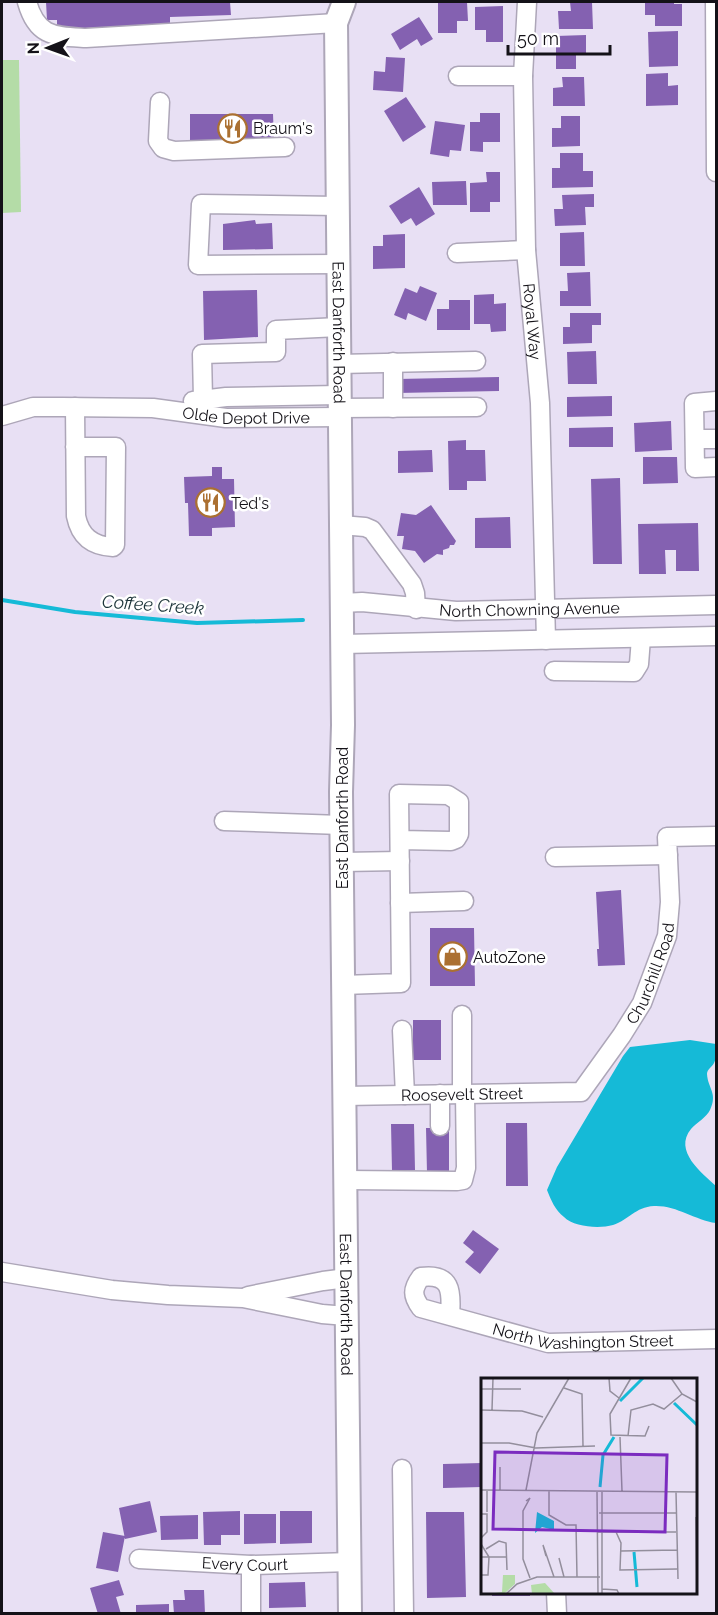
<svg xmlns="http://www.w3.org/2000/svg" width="718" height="1615" font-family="Raleway,sans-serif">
	<rect width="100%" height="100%" fill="#e8e0f4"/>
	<path fill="#b4dca7" d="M2 60H19L21 212 2 213Z"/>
	<path fill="#15bad7" d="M690 1040 716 1044C717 1050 717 1057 714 1063 712 1067 707 1069 707 1074 708 1089 718 1093 710 1110 707 1117 696 1123 691 1129 673 1151 702 1173 716 1186V1223C695 1220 676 1205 654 1206 635 1207 629 1220 613 1225 599 1229 574 1227 564 1217 555 1210 551 1200 547 1190L557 1167 623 1056 630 1047Z"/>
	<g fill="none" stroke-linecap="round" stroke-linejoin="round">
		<path stroke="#15bad7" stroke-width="4" d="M2 600 75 612 197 623 303 620"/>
	</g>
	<path fill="#8461b1" d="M46 2H230L231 15 170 17V25L57 29V20H47Z
		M438 2H467L468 21H457V33H438Z
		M570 2H592L593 29H559L558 11H571Z
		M645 2H674V4H682V26H655V15H645Z
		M503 6V42H486V30H475V7Z
		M419 17 433 39 421 46 417 39 400 50 391 34Z
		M678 31V66L649 67 648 32Z
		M586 35V54H576V69H556V36Z
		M386 57 405 58 403 92 373 90 374 71 385 72Z
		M668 73V86L678 85V105L646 106V74Z
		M562 77H584L585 106H553V88L563 87Z
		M406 97 426 127 403 142 384 111Z
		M480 113H500V142H483V152L470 151V122H480Z
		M190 114H273L274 141 190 142Z
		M561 116H580V146L552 147V128H561Z
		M435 121 465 125 461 151 450 150 449 157 430 154Z
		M560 153H583V171H593V187L552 188V168H560Z
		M486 172H500V202H490V212H470V183L487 182Z
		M466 181 467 205H433L432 182Z
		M419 187 435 214 416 226 411 218 401 224 389 206Z
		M594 194V207H585L586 225 555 226 554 209H563L562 195Z
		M255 220 256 224 272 223 273 249 223 250V224Z
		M584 232 585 266H560V233Z
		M405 234V268L373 269V246H383V235Z
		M590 272 591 306H560V291H568L567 273Z
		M420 286 437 293 426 321 408 313 406 320 394 315 405 288 417 293Z
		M257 290 258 337 204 340 203 291Z
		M494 294V304L506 303V331L491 332 490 324H474V295Z
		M449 300H470V330H437V309H449Z
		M570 313H601V325H592V343L563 344V327H570Z
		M596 351 597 384H568L567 352Z
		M499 377V391L397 393V379Z
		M612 396V416L567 417V397Z
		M671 421 672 450 635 452 634 423Z
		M613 427V447H569V428Z
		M466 440V450H485L486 481H467V490H449L448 441Z
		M432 450 433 472 398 473V451Z
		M643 457H677L678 483 643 484Z
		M212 467H222V479H234L235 527 212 528V536H189L188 503H185L184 477 212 476Z
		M620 478 622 564H593L591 479Z
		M431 505 456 541 454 545H450L449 548 443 550V555L437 554 424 563 415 551 402 549 404 536H397L401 513 416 515Z
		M510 517 511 548H475V518Z
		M698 523 699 571H676V550H665L666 574H639L638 524Z
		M621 890 625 965 598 966 597 949H599L596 892Z
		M430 928H474L475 986H430Z
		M413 1020H441V1060H413Z
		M506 1123H527L528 1186H506Z
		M391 1124H414L415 1170 392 1171Z
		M426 1128H449V1173H427Z
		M473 1230 499 1249 480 1274 465 1262 474 1252 463 1243Z
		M482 1463V1487L443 1488V1464Z
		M150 1501 157 1532 125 1539 119 1508Z
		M240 1511V1535H221V1545H204L203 1512Z
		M280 1511H312V1543L280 1544Z
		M426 1512H464L466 1597 427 1598Z
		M244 1514H276V1543L244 1544Z
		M198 1515V1539L161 1540 160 1516Z
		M103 1532 125 1536 118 1572 96 1568Z
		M119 1580 124 1595 116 1597 121 1614H98L90 1588Z
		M305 1582 306 1607 269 1608V1583Z
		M184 1590H204L205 1614H174L173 1600H185Z
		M492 1592H530V1596H492Z
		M169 1604V1614H136V1605Z"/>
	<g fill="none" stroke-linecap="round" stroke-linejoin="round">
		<defs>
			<g id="minor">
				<path d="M27 2C37 37 54 36 86 38L336 23"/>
				<path id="s1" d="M527 2 523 76 526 250 540 403 546 640"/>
				<path d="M715 2 716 172"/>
				<path d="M458 76H523"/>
				<path d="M160 102 158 141 163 148 174 151 285 147"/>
				<path d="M338 206 201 204 198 265 339 264"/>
				<path d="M457 253 526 250"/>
				<path d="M393 362V408"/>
				<path d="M339 364 476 361"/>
				<path d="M203 399 202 354 276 352V330L339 327"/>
				<path d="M193 401 226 397 339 395"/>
				<path d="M716 401 694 403 695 468 716 467"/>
				<path d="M75 407 76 516C80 536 92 546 113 547L115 545 116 447H75"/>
				<path d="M339 408 477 407"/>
				<path id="s2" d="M2 416 33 407H62L153 408 226 418 340 417"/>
				<path d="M695 439H716"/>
				<path d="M341 525 365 527 372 530 412 584 415 593 416 609"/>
				<path id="s3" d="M342 603 362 602 456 611 716 605"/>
				<path d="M342 644 716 636"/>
				<path d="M554 671 634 672 639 664 641 638"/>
				<path d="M224 821 341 825"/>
				<path d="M555 857 668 855"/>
				<path d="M342 862 400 861"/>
				<path d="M400 903 464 901"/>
				<path d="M343 985 401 983C400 920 400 857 399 794L448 795 459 802V834L456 839 451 841 400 840"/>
				<path d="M462 1015V1094"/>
				<path d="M402 1030 405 1095"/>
				<path d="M440 1094V1126"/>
				<path id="s4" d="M344 1096 581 1092 622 1035 642 1003 667 936 670 902 667 837 716 836"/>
				<path d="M346 1180 457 1181 463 1180 466 1168 465 1094"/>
				<path d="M2 1272 112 1290 168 1295 243 1298 322 1314 347 1316"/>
				<path d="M248 1296 323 1281 347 1278"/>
				<path id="s5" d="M450 1315C452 1291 451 1273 421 1277 412 1289 412 1296 421 1308L548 1343 716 1339"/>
				<path d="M402 1469 404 1614"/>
				<path id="s6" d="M139 1559 251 1565 350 1562"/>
				<path d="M251 1565V1614"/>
				<path d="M556 1592 557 1614"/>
			</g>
			<g id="major">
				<path id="s7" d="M344 2 336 23 343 725 341 792 350 1614"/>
			</g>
		</defs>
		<use href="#minor" stroke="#ada6b8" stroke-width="21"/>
		<use href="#major" stroke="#ada6b8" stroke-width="26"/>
		<use href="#minor" stroke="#fff" stroke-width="18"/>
		<use href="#major" stroke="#fff" stroke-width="22"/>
	</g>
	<defs>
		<symbol id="restaurant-ring" viewBox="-11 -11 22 22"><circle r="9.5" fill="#fff" stroke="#ab7031" stroke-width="1.5"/><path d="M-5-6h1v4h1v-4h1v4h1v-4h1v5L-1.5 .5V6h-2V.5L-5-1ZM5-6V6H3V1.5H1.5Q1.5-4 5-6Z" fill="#ab7031"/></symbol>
		<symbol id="shop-ring" viewBox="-11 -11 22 22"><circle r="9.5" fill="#fff" stroke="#ab7031" stroke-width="1.5"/><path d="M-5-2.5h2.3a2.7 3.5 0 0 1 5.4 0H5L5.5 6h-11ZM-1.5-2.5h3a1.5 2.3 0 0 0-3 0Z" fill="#ab7031"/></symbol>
	</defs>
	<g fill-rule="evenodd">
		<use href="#restaurant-ring" x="216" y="112" width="33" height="33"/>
		<use href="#restaurant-ring" x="194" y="486" width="33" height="33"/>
		<use href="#shop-ring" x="436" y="940" width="33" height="33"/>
	</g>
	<g text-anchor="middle" stroke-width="5" stroke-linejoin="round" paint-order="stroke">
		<g font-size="16" fill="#141218" stroke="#fff" text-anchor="start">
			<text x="253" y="134">Braum's</text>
			<text x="231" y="509">Ted's</text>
			<text x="473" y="963">AutoZone</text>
		</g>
		<g font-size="16" fill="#141218" stroke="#fff">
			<text dy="6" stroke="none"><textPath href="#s1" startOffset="320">Royal Way</textPath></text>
			<text dy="6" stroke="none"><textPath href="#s7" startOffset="332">East Danforth Road</textPath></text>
			<text dy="6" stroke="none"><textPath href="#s2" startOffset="246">Olde Depot Drive</textPath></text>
			<text dy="6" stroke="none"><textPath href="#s3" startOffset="188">North Chowning Avenue</textPath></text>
			<text transform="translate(342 818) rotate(-90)" y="6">East Danforth Road</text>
			<text dy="6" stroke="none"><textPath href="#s4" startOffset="376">Churchill Road</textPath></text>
			<text dy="6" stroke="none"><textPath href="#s4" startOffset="118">Roosevelt Street</textPath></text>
			<text dy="6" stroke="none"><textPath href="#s7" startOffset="1304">East Danforth Road</textPath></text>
			<text dy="6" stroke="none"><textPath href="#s5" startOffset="260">North Washington Street</textPath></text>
			<text dy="6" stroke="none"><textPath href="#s6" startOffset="106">Every Court</textPath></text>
		</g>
		<g font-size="18" font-style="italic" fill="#1b3338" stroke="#fff">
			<text transform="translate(153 605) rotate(4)" y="6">Coffee Creek</text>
		</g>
	</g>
	<g transform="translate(481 1378)">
		<rect width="216" height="216" fill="#e8e0f4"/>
		<path d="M22 197H34V206L23 216H7L21 214ZM64 205 74 216H51L50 207Z" fill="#b4dca7"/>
		<path d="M56 134 73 143V152L61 149 54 155Z" fill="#15bad7"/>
		<path fill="none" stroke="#15bad7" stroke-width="3" d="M139 23 162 0M193 25 216 47M119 109 122 77 133 59M153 174 156 209"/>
		<path fill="none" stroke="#938e9c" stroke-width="1.5" d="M128 0 129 13 138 20M150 0 129 36 130 57 164 58 168 48M190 0 201 16 216 24M83 10 101 16 102 68M0 11H40M0 32 41 33 62 39M11 32 12 0M147 58 150 32 172 26 183 31 201 16M139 59 141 113M0 65H28L55 70 114 68M0 112 216 114M6 112V134M19 112V89M45 112 56 55 88 0M68 113V137L85 147H95L96 199M116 113 117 216M195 114 197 201M45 123 49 120 42 133V181L49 200M118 135H195M0 136H6V154L0 160M215 139 216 215M117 154H195M135 154 140 165 139 192 196 191M0 166 8 179 7 197H0M5 171 18 163 25 165 26 192M140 173 196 172M65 178 62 167 73 199M0 179H26M78 180 83 199M121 211 136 212 138 216M25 216 36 206 56 199H119M121 216V114"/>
		<path fill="#7b2cbf" fill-opacity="0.15" stroke="#7b2cbf" stroke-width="3" d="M14 74 186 77 184 154 12 151Z"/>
		<rect width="216" height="216" fill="none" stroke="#141218" stroke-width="3"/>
	</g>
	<rect width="718" height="1615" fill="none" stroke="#141218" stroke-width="6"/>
	<g transform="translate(48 48) rotate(269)" stroke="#ffffff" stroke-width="4.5" paint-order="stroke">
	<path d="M0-4.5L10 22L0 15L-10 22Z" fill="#141218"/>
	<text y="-9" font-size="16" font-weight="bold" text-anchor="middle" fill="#141218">N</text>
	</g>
	<path d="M508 45v9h102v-9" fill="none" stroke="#141218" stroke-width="3"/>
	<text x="517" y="45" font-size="18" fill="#141218" stroke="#ffffff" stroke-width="4.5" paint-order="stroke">50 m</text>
</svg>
